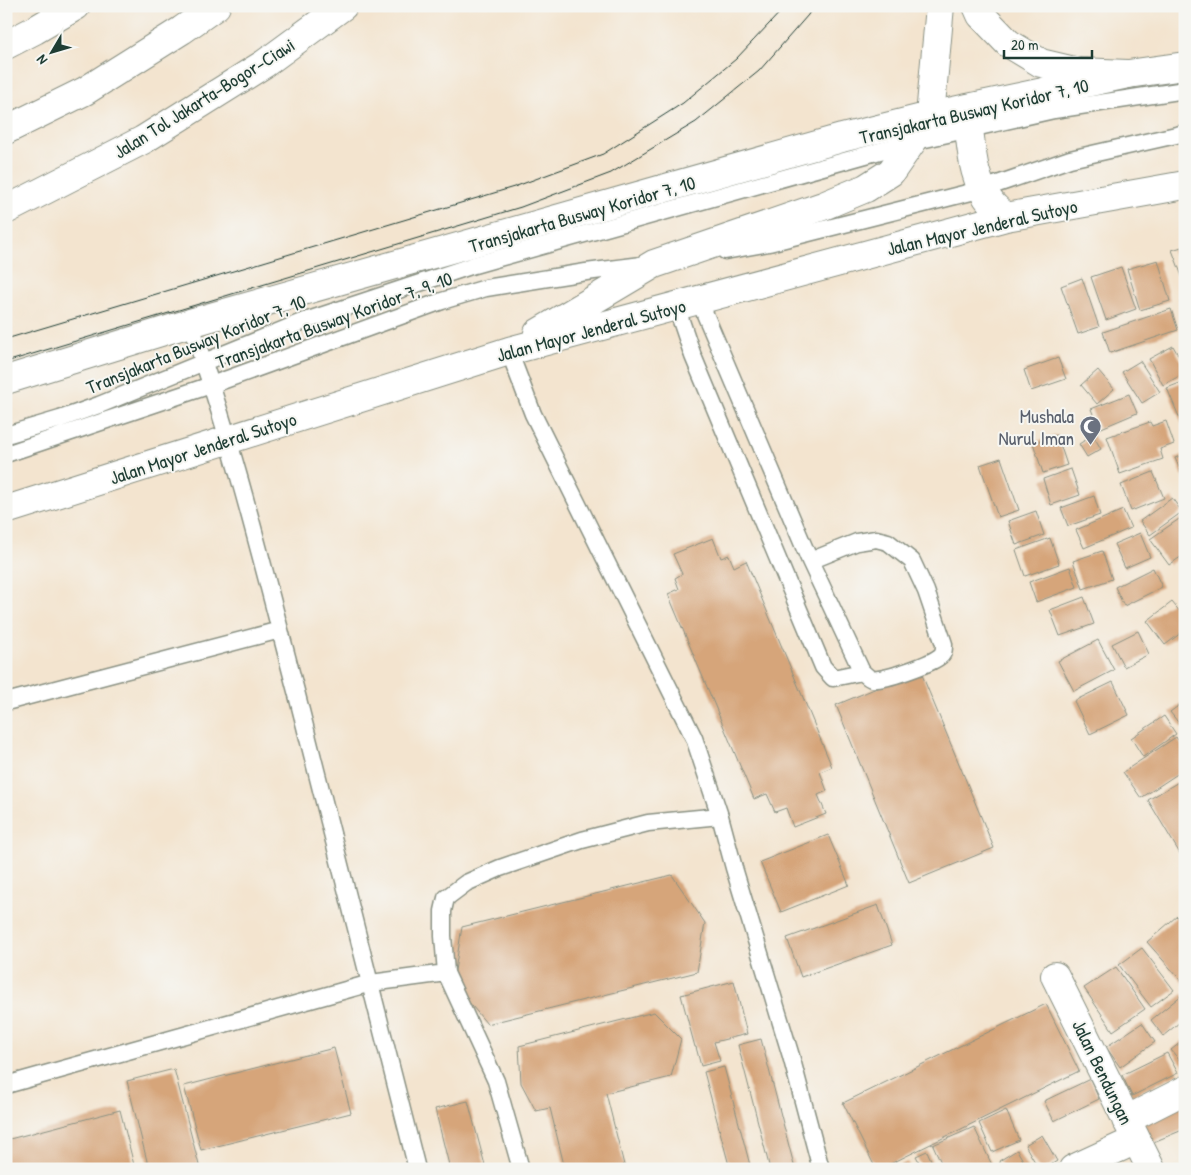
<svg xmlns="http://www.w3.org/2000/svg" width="1191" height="1175" font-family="'Patrick Hand',sans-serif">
	<rect width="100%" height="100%" fill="#f6f6f2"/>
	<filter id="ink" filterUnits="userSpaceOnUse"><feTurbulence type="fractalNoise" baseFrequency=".02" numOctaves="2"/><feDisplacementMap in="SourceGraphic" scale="10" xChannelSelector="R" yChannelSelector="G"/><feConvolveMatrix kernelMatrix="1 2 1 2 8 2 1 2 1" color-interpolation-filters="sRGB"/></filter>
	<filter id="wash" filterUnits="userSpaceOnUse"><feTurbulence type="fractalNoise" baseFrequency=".0096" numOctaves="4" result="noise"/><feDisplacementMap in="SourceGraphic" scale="20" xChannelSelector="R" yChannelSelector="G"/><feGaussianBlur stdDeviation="1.12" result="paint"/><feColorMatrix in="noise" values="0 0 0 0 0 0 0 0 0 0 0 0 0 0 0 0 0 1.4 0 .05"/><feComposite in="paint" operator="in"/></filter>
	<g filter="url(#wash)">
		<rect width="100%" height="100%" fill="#f3e4cf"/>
		<g id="blocks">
			<path fill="#d6a57a" d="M1185 246V284L1172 250Z
				M1158 260 1170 301 1140 310 1127 269Z
				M1121 267 1136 309 1106 320 1091 277Z
				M1082 278 1099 327 1078 334 1061 286Z
				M1185 301V314L1180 302Z
				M1171 309 1178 330 1110 353 1103 332Z
				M1173 346 1185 367V373L1163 385 1149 359Z
				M1058 358 1066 379 1031 391 1024 370Z
				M1140 361 1160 392 1142 403 1122 372Z
				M1098 370 1114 389 1097 404 1081 385Z
				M1185 381V423L1182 424 1167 388Z
				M1129 394 1137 413 1099 429 1091 409Z
				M1166 421 1174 444 1160 449 1163 459 1120 474 1107 437 1150 422 1152 426Z
				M1057 435 1067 465 1043 473 1033 443Z
				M1093 435 1101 449 1087 457 1079 444Z
				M1185 454V481L1175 458Z
				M1001 458 1019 510 998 517 980 465Z
				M1071 469 1080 495 1051 505 1043 479Z
				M1153 472 1164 498 1131 511 1121 485Z
				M1094 496 1100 515 1068 526 1061 508Z
				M1172 498 1182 512 1150 535 1140 521Z
				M1123 510 1131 528 1084 548 1076 530Z
				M1036 511 1044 535 1016 545 1008 521Z
				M1185 515V554L1169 565 1150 539Z
				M1140 533 1150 557 1125 568 1114 544Z
				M713 538 721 558 729 555 734 567 746 561 832 767 820 772 827 791 818 795 826 814 793 827 786 808 775 812 767 794 754 799 668 594 679 589 675 578 682 574 673 554Z
				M1050 538 1059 564 1025 576 1016 550Z
				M1102 551 1112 579 1083 589 1073 561Z
				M1070 567 1077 587 1036 602 1029 582Z
				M1153 568 1162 587 1124 606 1115 587Z
				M1084 597 1094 624 1060 636 1050 610Z
				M1172 602 1185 618V630L1165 645 1147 621Z
				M1138 631 1149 654 1124 667 1112 644Z
				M1098 640 1114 670 1074 691 1058 661Z
				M1185 658V670L1179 663Z
				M920 670 994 848 909 883 836 705Z
				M1113 682 1129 715 1090 734 1074 701Z
				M1185 701V731L1170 712Z
				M1164 716 1176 734 1143 757 1131 738Z
				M1176 737 1185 750V769L1141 798 1123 772Z
				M1180 781 1185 789V862L1148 800Z
				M828 835 849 885 781 912 760 862Z
				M672 875 705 923 697 972 487 1024 453 983 462 927Z
				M878 905 892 945 801 977 787 938Z
				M1177 916 1185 925V985L1147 942Z
				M1142 948 1174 990 1151 1007 1119 965Z
				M1116 967 1145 1009 1113 1031 1084 988Z
				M734 981 747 1034 714 1042 720 1061 701 1066 696 1047H695L681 995Z
				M1183 994 1185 995V1018L1163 1036 1151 1020Z
				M1046 1004 1079 1071 880 1169H876L843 1103Z
				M654 1012 681 1039 671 1077 606 1093 625 1169H565L550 1108 536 1111 521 1083 519 1046Z
				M1142 1023 1155 1042 1120 1067 1106 1047Z
				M761 1039 795 1169H770L738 1045Z
				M1185 1039V1067L1171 1050Z
				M334 1048 351 1113 201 1150 184 1086Z
				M1167 1053 1178 1073 1132 1096 1122 1075Z
				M724 1067 751 1169H730L704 1072Z
				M174 1069 200 1169H149L127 1081Z
				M1090 1079 1099 1099 1054 1121 1044 1101Z
				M468 1101 486 1169H450L435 1109Z
				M1180 1103 1185 1113V1129L1151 1143 1141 1118Z
				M120 1110 135 1169H6V1140Z
				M1006 1110 1019 1140 992 1152 979 1123Z
				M974 1127 992 1165 985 1169H944L933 1145Z
				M1042 1135 1057 1161 1044 1169H1039L1025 1145Z
				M1017 1150 1028 1169H1004L999 1161Z
				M927 1151 935 1169H923L916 1156Z
				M907 1162 911 1169H892Z"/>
		</g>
	</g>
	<g filter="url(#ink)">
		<use href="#blocks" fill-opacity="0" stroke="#899082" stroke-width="1"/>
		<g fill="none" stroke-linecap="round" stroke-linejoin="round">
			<defs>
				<path id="service" d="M725 251 769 243 983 189 1070 159 1185 133
					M699 300 810 561 862 672C865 674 868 678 872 679 881 682 930 664 939 657 944 654 944 650 944 644L926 591 912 561 888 542 876 539 857 542 810 561
					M676 306 693 356 823 667 833 678 862 672
					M190 323C234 445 264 570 297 695 338 853 378 1011 417 1169
					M509 351 533 414 694 738 720 816
					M6 435 60 419 99 405 302 322 474 265 912 142 1054 110 1185 90
					M6 454 211 385 442 301 486 288 586 272 642 265
					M6 702 280 630
					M446 973 496 1081 521 1169
					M6 1085 371 983 446 973 443 936V911L446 898 466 883 500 868 582 840 648 823 720 816 734 868 791 1056 821 1169"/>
				<path id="minor" d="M1055 976 1151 1169
					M1126 1120 1185 1090
					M1073 1169 1136 1140"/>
				<path id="trunk" d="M986 104 969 129C972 155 974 183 992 204 996 209 1002 213 1006 217
					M538 333 654 264 823 206 866 188 891 172 930 116
					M6 380 190 323 842 138 930 116 1128 74 1185 66
					M6 510 509 351 1006 217 1185 185"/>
				<path id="motorway" d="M977 6 981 15 1008 43 1041 63 1079 72 1128 74
					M6 45 35 30 76 6
					M930 116 940 6
					M6 130 85 91 182 30 216 6
					M6 210 143 140 264 64 343 6"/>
			</defs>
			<use href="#service" stroke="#899082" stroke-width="19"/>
			<use href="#minor" stroke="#899082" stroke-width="30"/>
			<use href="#trunk" stroke="#899082" stroke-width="30"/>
			<use href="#motorway" stroke="#899082" stroke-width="30"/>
			<use href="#service" stroke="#fff" stroke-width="16"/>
			<use href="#minor" stroke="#fff" stroke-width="28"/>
			<use href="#trunk" stroke="#fff" stroke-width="28"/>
			<use href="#motorway" stroke="#fff" stroke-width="28"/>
			<path stroke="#1f3d34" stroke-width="1" d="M6 339 514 187 603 154 683 103 736 59 786 6
				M6 362 521 207 611 173 696 122 759 71 808 15 813 6"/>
		</g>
	</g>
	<defs>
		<symbol id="mosque-pin" viewBox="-11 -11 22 30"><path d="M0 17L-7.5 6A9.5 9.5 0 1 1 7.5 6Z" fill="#6b7280" stroke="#f6f6f2"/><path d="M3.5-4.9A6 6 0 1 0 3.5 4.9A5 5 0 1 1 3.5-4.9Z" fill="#fff"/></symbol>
	</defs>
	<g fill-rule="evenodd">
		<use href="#mosque-pin" x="1078" y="414" width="25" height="34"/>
	</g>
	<g text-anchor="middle" stroke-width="4" stroke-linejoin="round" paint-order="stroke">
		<g font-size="19" fill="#1f3d34" stroke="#f6f6f2">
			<text transform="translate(204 98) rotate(-32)" y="7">Jalan Tol Jakarta–Bogor–Ciawi</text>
			<text transform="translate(974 111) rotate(-13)" y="7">Transjakarta Busway Koridor 7, 10</text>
			<text transform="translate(582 214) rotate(-16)" y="7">Transjakarta Busway Koridor 7, 10</text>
			<text transform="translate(982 227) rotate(-13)" y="7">Jalan Mayor Jenderal Sutoyo</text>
			<text transform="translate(334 320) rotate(-20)" y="7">Transjakarta Busway Koridor 7, 9, 10</text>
			<text transform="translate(591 330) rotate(-15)" y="7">Jalan Mayor Jenderal Sutoyo</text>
			<text transform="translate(196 344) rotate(-22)" y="7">Transjakarta Busway Koridor 7, 10</text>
			<text transform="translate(203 448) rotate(-18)" y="7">Jalan Mayor Jenderal Sutoyo</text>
			<text transform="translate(1103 1072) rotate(64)" y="7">Jalan Bendungan</text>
		</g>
		<g font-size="19" fill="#5b616d" stroke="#f6f6f2" text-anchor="end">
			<text x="1074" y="423">Mushala<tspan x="1074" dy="22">Nurul Iman</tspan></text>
		</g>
	</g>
	<rect width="1191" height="1175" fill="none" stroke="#f6f6f2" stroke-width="25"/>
	<g transform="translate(52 52) rotate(232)" stroke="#f6f6f2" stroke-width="4" paint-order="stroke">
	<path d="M0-4L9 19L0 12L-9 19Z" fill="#1f3d34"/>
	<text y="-8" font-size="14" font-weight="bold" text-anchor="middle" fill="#1f3d34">N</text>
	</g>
	<path d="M1004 50v8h88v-8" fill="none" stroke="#1f3d34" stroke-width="2.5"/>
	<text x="1011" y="50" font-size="15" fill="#1f3d34" stroke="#f6f6f2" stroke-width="4" paint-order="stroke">20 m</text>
</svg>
